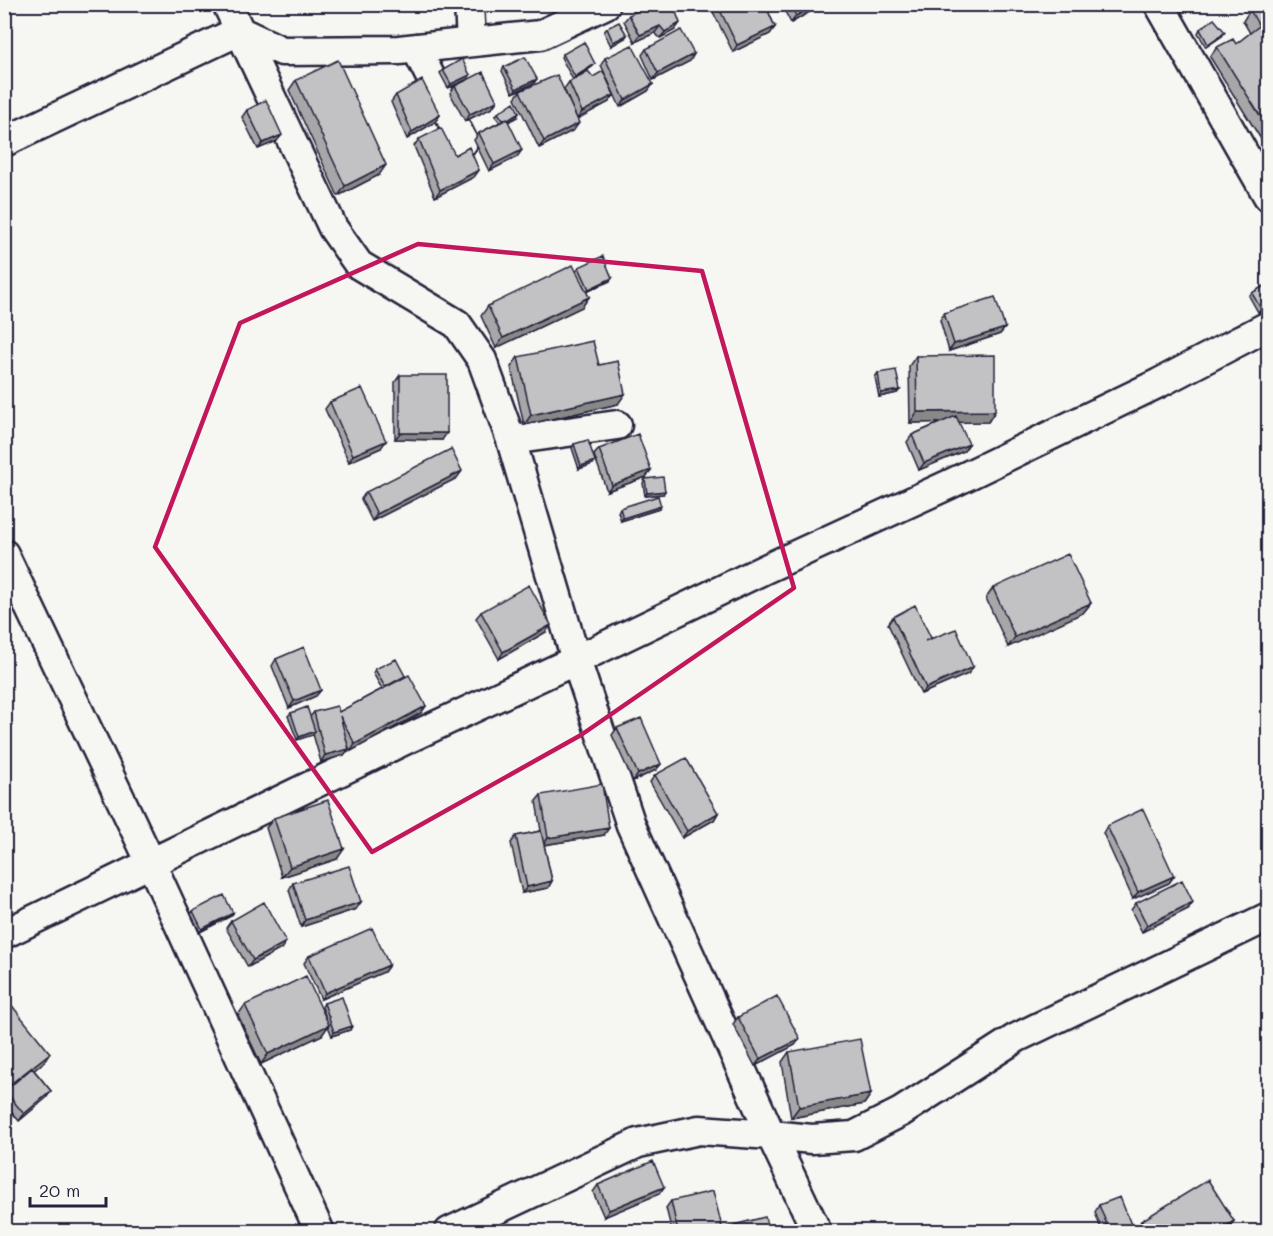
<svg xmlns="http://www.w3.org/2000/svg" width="1273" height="1236" font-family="Mali,sans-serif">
	<rect width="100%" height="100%" fill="#f6f6f2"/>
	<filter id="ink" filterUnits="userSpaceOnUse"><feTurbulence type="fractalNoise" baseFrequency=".0167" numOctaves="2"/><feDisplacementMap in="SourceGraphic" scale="12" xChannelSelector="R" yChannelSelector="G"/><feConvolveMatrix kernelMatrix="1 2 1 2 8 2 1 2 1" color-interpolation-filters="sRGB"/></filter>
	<g filter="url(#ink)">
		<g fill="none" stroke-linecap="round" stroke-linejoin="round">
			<defs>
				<path id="street" d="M227 4 333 228 359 265 457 324 482 360 511 440 576 660 631 825 771 1135 812 1139 854 1136 901 1112 1016 1038 1268 917
					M469 4 471 42
					M1159 4 1268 196
					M239 31 282 51 399 50 540 35 606 4
					M416 48 463 142
					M4 142 239 31
					M511 440 617 425
					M4 554 151 863 320 1232
					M4 934 405 740 576 660 763 570 950 484 1159 383 1268 326
					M449 1232 638 1143 699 1130 771 1135 817 1232"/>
			</defs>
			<use href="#street" stroke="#22223b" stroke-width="33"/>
			<use href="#street" stroke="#f6f6f2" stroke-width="28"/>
		</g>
		<path fill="#a7a7a9" stroke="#22223b" stroke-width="1.5" d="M709 4H765L775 27 770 34 733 52Z
			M781 4H823L791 23Z
			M1269 4V152L1210 57 1217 47 1236 44 1250 33 1243 21 1250 10Z
			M629 15 675 30 660 38 655 33 635 42 624 21Z
			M607 28 625 38 611 46 604 32Z
			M1200 29 1222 36 1206 47 1198 33Z
			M646 49 694 54 690 61 653 80 642 55Z
			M563 54 595 64 592 67 573 80 561 57Z
			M605 58 653 84 648 91 620 107 601 65Z
			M504 67 534 83 513 93 502 71Z
			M443 70 470 75 468 79 448 88 440 73Z
			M593 77 614 95 609 102 577 119 564 89 569 82Z
			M296 80 379 175 338 196 289 90Z
			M455 86 497 101 492 108 465 121 450 93Z
			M520 91 574 130 539 148 515 98Z
			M396 95 440 115 435 122 407 139 391 102Z
			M247 110 277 141 258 149 242 117Z
			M498 113 517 117 508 122 517 157 489 171 474 140 479 133 500 122 495 116Z
			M419 139 455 155 479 170 474 177 435 197 414 146Z
			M579 267 612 278 610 281 586 292 589 297 582 307 496 348 481 316 488 306 576 271Z
			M1269 283V308L1258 312 1249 296 1252 293Z
			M944 313 1005 328 1000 334 949 351 940 320Z
			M916 356 995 411 988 422H959L964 451 919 470 907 442 912 435 941 422 910 423 909 366Z
			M518 357 599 365 618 404 524 425 511 367Z
			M878 373 897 393 879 397 875 377Z
			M400 375 442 440 395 439V382Z
			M330 402 381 448 349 462 325 409Z
			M574 444 593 464 579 469 572 448Z
			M599 449 646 477 607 491 594 455Z
			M457 478 372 521 361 499 366 492Z
			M645 479 663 494 645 496 643 483Z
			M620 508 659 509 621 521 618 512Z
			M993 588 1091 603 1083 613 1008 647 986 598Z
			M481 612 546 632 499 659 476 618Z
			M893 617 931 638 973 667 968 674 921 694 888 624Z
			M276 659 321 690 316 696 289 708 272 666Z
			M375 669 405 676 426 706 421 713 351 751 348 746 344 755 321 762 313 734 297 740 288 716 291 713 310 717 314 712H339L382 689 373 673Z
			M617 728 661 764 656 770 633 781 612 735Z
			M655 775 718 813 714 820 682 838 650 782Z
			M541 795 604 835 544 845 552 881 548 888 522 893 511 843 516 836 541 831 536 801Z
			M274 818 337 859 282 877 266 828Z
			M1107 826 1174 876 1169 883 1133 899 1103 833Z
			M293 883 361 902 356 909 301 927 289 890Z
			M1136 903 1188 909 1142 932 1131 910Z
			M193 911 233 913 231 916 200 932 191 914Z
			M231 921 281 949 248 967 226 928Z
			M309 956 389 965 384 972 321 999 304 963Z
			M324 1003 352 1026 350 1030 332 1036 328 1026 322 1035 261 1064 238 1015 245 1005 325 1015 322 1007Z
			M4 1013 50 1053 43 1063 34 1070 51 1091 46 1098 19 1121 4 1103Z
			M738 1017 795 1045 755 1066 733 1024Z
			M789 1052 871 1094 864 1104 791 1118 782 1062Z
			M598 1185 664 1187 659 1194 604 1217 593 1192Z
			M671 1201 722 1227 769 1232H672L666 1208Z
			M1099 1205 1134 1232H1102L1095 1212Z
			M1141 1221H1234L1226 1232H1134Z"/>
		<path fill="#888889" stroke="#22223b" stroke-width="1.5" d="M816 4H823L791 23 796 16Z
			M680 23 675 30 660 38 665 32Z
			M660 26 655 33 635 42 640 35Z
			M775 27 770 34 733 52 737 45Z
			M1225 32 1222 36 1206 47 1208 44Z
			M627 35 625 38 611 46 613 42Z
			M694 54 690 61 653 80 658 73Z
			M595 64 592 67 573 80 575 77Z
			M470 75 468 79 448 88 451 84Z
			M537 79 534 83 513 93 516 89Z
			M653 84 648 91 620 107 625 100Z
			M614 95 609 102 577 119 582 112Z
			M497 101 492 108 465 121 470 114Z
			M519 113 517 117 502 125 504 122Z
			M440 115 435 122 407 139 412 132Z
			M579 123 574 130 539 148 544 141Z
			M282 135 277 141 258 149 263 143Z
			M522 150 517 157 489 171 494 164Z
			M386 165 379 175 338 196 345 186Z
			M479 170 474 177 435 197 440 190Z
			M612 278 610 281 586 292 589 289Z
			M589 297 582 307 496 348 503 338Z
			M1269 306V308L1258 312 1261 309Z
			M1005 328 1000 334 949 351 954 344Z
			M900 390 897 393 879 397 881 393Z
			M625 394 618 404 524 425 531 415Z
			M995 411 988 422 910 423 917 412Z
			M400 433H447L442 440 395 439Z
			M386 441 381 448 349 462 353 455Z
			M969 444 964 451 919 470 924 463Z
			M595 461 593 464 579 469 581 466Z
			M651 470 646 477 607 491 612 485Z
			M462 471 457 478 372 521 377 514Z
			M665 491 663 494 645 496 647 493Z
			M661 506 659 509 621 521 623 518Z
			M1091 603 1083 613 1008 647 1015 637Z
			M551 625 546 632 499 659 503 652Z
			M973 667 968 674 921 694 926 688Z
			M321 690 316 696 289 708 294 701Z
			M426 706 421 713 351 751 355 744Z
			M315 731 313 735 297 740 299 737Z
			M349 749 344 755 321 762 325 755Z
			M661 764 656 770 633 781 638 774Z
			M718 813 714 820 682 838 687 831Z
			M609 828 604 835 543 845 548 838Z
			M344 849 337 859 282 877 290 867Z
			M1174 876 1169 883 1133 899 1138 892Z
			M552 881 548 888 522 893 527 887Z
			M361 902 356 909 301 927 305 920Z
			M1193 902 1188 909 1142 932 1147 925Z
			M233 913 231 916 200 932 202 929Z
			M286 942 281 949 248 967 253 960Z
			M389 965 384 972 321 999 325 993Z
			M329 1025 322 1035 261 1064 268 1054Z
			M352 1026 350 1030 332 1036 334 1032Z
			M800 1039 795 1045 755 1066 760 1059Z
			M50 1053 43 1063 6 1093 4 1091V1089Z
			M51 1091 46 1098 19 1121 24 1114Z
			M871 1094 864 1104 791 1118 799 1107Z
			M664 1187 659 1194 604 1217 609 1210Z
			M1234 1221 1227 1231 1217 1232Z"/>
		<path fill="#c2c2c4" stroke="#22223b" stroke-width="1.5" d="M651 4H673L680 23 665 32 660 26 640 35 629 15Z
			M717 4H765L775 27 737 45Z
			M790 4H816L796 16Z
			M1256 4H1269V130L1217 47 1233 39 1236 44 1259 26 1250 10Z
			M1214 19 1225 32 1208 44 1200 29Z
			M619 22 627 35 613 42 607 28Z
			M681 30 694 54 658 73 646 49Z
			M584 42 595 64 575 77 563 54Z
			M632 45 653 84 625 100 605 58Z
			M525 57 537 79 516 89 504 67Z
			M462 59 470 75 451 84 443 70Z
			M338 60 386 165 345 186 296 80Z
			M588 71 593 77 603 71 614 95 582 112 569 82Z
			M483 72 497 101 470 114 455 86Z
			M557 75 579 123 544 141 520 91Z
			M422 80 440 115 412 132 396 95Z
			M266 100 282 135 263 143 247 110Z
			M514 102 519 113 508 120 507 119 503 120 498 113Z
			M507 119 522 150 494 164 479 133Z
			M441 128 455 155 469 147 479 170 440 190 419 139Z
			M603 256 612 278 589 289 579 267Z
			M573 265 589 297 503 338 488 306Z
			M1269 283V306L1261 309 1252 293Z
			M995 297 1005 328 954 344 944 313Z
			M593 341 599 365 618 361 625 394 531 415 518 357Z
			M995 355V411L917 412 916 356Z
			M896 370 900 390 881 393 878 373Z
			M400 375H447V433H400Z
			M362 388 386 441 353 455 330 402Z
			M956 416 969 444 924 463 912 435Z
			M638 434 651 470 612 485 599 449Z
			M588 440 595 461 581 466 574 444Z
			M451 449 462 471 377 514 366 492Z
			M663 477 665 491 647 493 645 479Z
			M658 496 661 506 623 518 620 508Z
			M1068 554 1091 603 1015 637 993 588Z
			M529 585 551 625 503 652 481 612Z
			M915 605 931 638 925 641 956 629 973 667 926 688 893 617Z
			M304 647 321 690 294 701 276 659Z
			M396 659 405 676 385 687 375 669Z
			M409 675 426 706 355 744 340 716 349 749 325 755 314 712 337 706 339 712Z
			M307 707 315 731 299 737 291 713Z
			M641 718 661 764 638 774 617 728Z
			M686 758 718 813 687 831 655 775Z
			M602 784 609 828 548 838 541 795Z
			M328 800 344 849 290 867 274 818Z
			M1143 809 1174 876 1138 892 1107 826Z
			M541 831 552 881 527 887 516 836Z
			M349 866 361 902 305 920 293 883Z
			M1182 880 1193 902 1147 925 1136 903Z
			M224 895 233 913 202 929 193 911Z
			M264 902 286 942 253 960 231 921Z
			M372 928 389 965 325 993 309 956Z
			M306 976 329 1025 268 1054 245 1005Z
			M777 996 800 1039 760 1059 738 1017Z
			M342 997 352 1026 334 1032 324 1003Z
			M13 1007 50 1053 4 1089V1013Z
			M860 1039 871 1094 799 1107 789 1052Z
			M32 1068 51 1091 24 1114 5 1091Z
			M653 1161 664 1187 609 1210 598 1185Z
			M1208 1180 1234 1221 1217 1232H1148L1141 1221Z
			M713 1191 722 1227 706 1232H678L671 1201Z
			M1120 1197 1134 1232H1110L1099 1205Z
			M765 1217 769 1232H706Z"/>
	</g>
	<path fill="none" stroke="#c2185b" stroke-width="4.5" stroke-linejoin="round" d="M418 244 702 271 794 588 581 735 372 852 155 547 240 323Z"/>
	<rect width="1273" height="1236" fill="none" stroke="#f6f6f2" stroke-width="24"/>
	<rect x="12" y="12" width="1249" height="1212" fill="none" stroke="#22223b" stroke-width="2" filter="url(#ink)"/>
	<path d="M30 1197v9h76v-9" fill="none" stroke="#22223b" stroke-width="3"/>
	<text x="39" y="1197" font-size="18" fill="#22223b" stroke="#f6f6f2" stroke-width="4.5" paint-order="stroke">20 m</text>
</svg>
